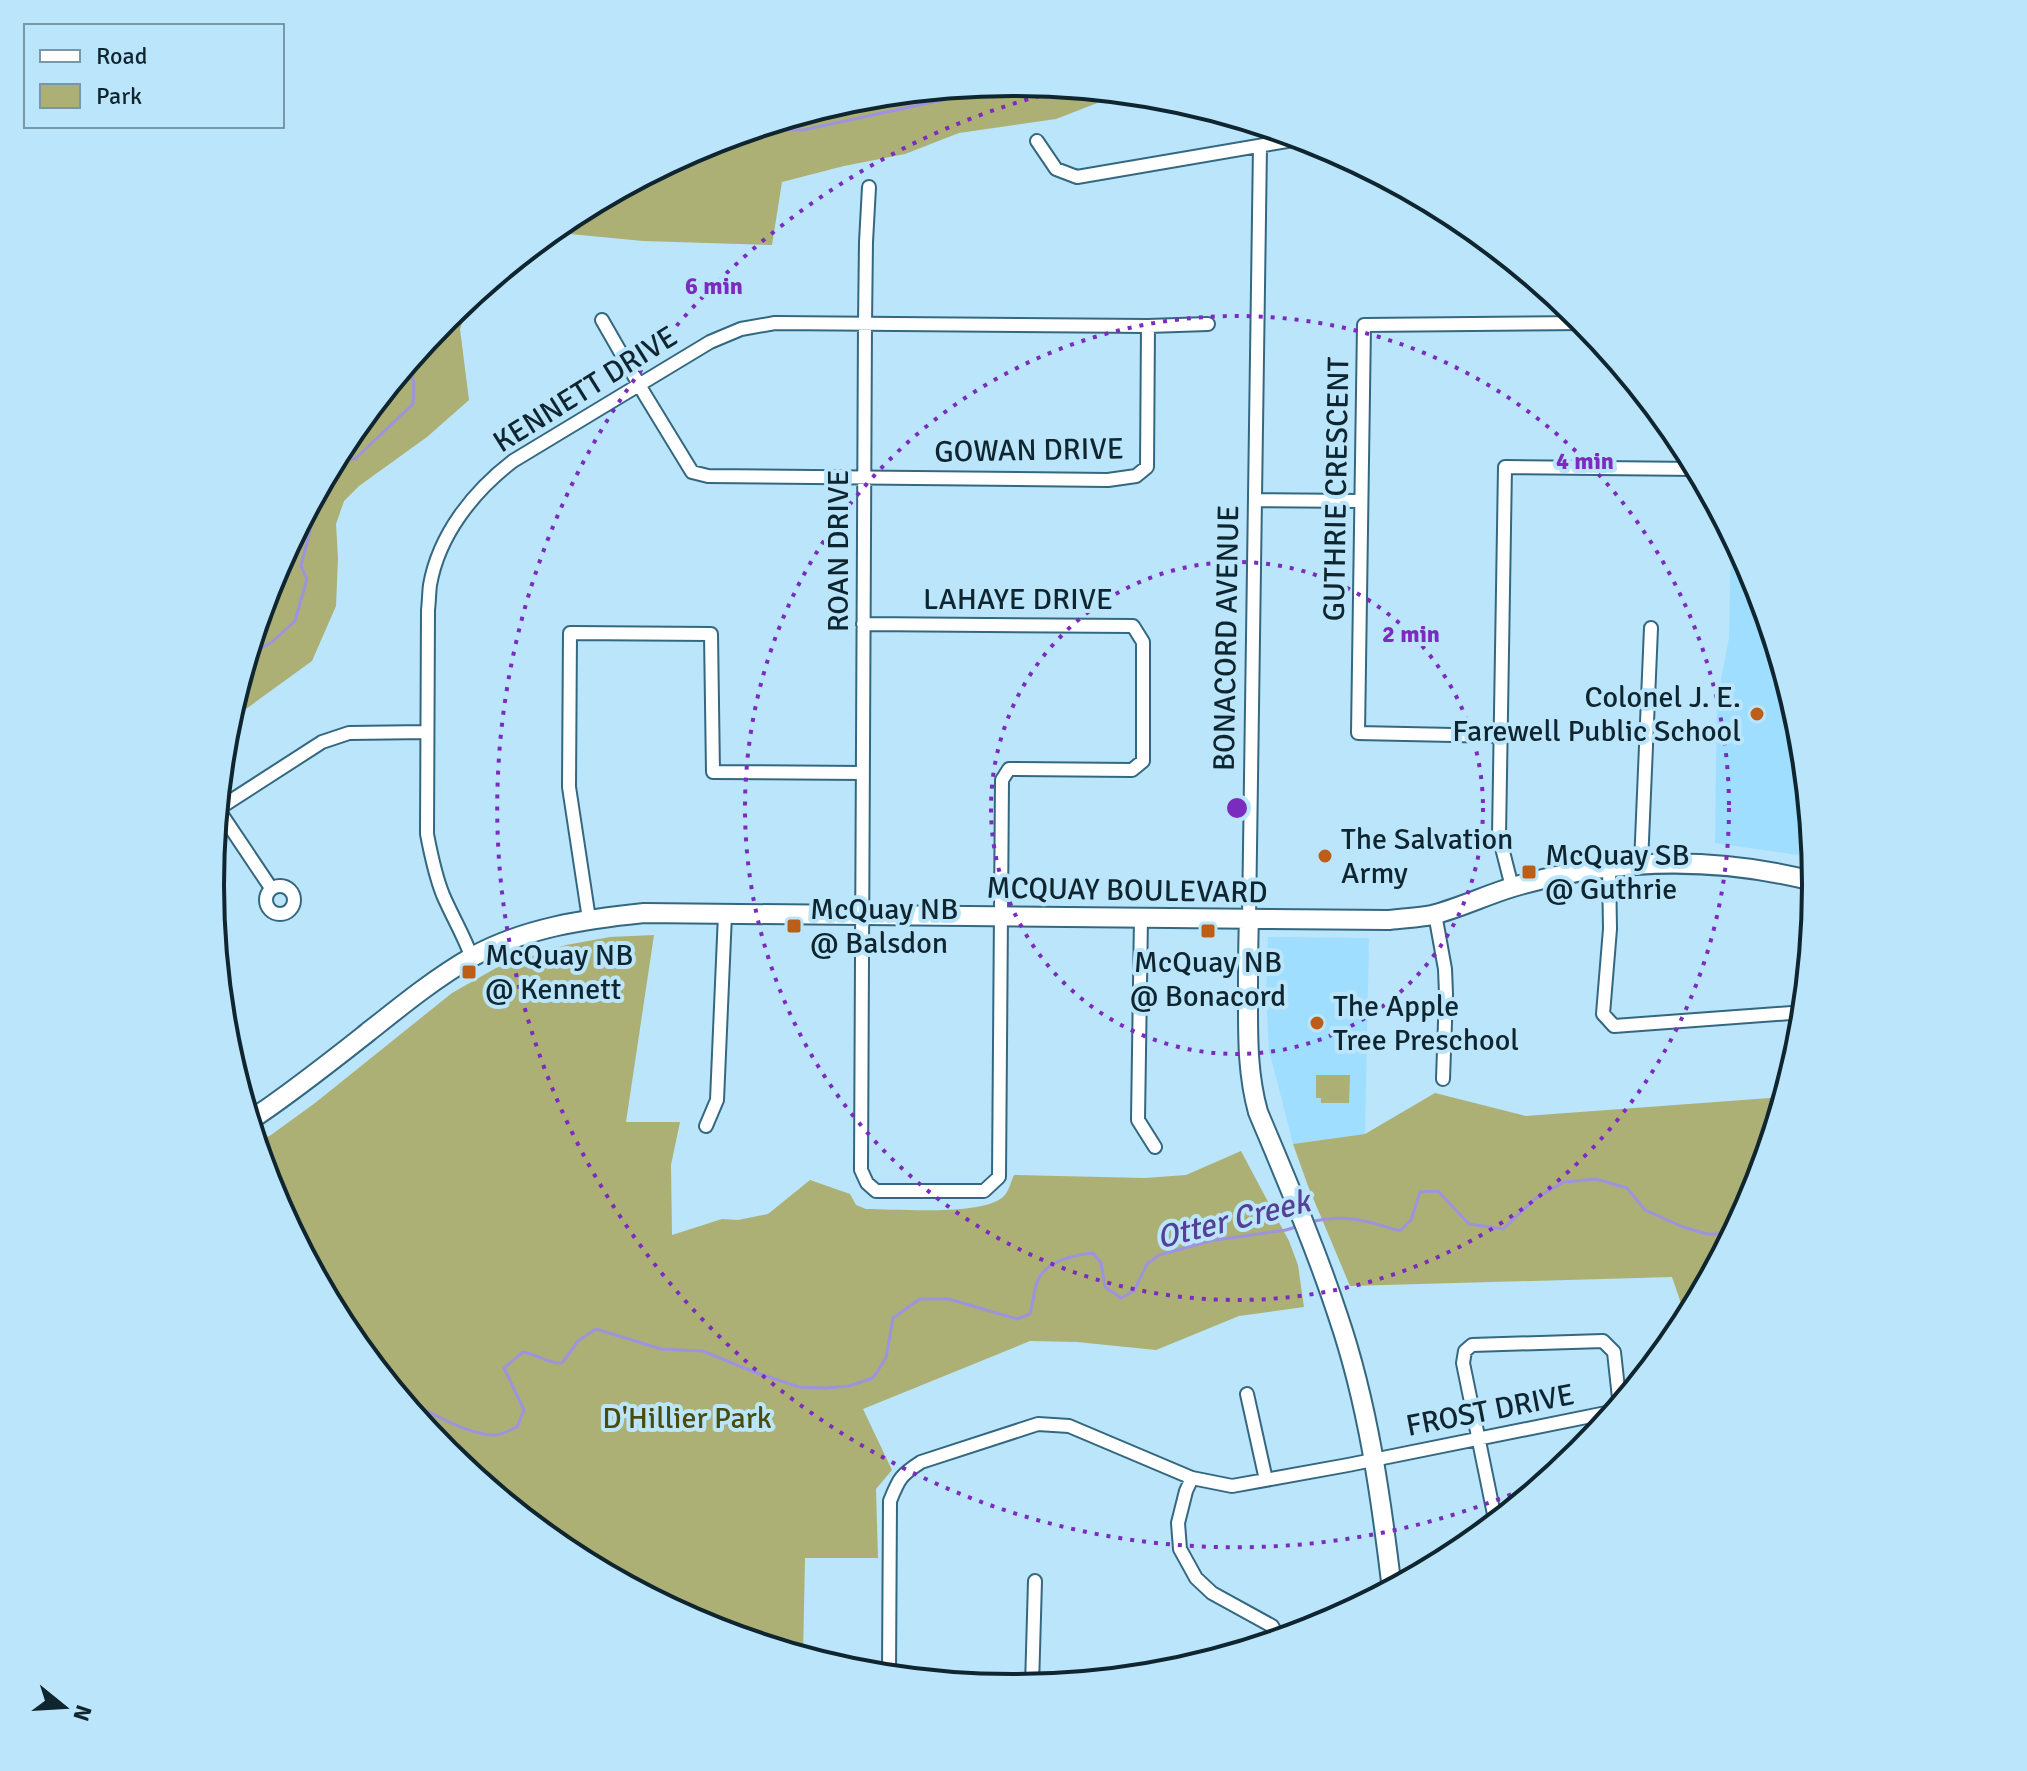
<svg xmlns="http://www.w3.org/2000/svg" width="2027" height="1771" font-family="Signika,sans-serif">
	<rect width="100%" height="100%" fill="#bae5fb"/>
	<path fill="#9fdefe" d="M1731 540H1736L1756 578 1802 729 1814 859 1798 855 1715 843 1717 700 1729 638Z
		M1268 937 1369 938 1365 1134 1293 1144 1269 1050 1266 996Z"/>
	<path fill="#adb075" d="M1014 82 1123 93 1056 119 959 133 905 154 844 166 782 182 772 245 643 241 549 232 567 217 706 143 857 97Z
		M473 294 460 329 469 400 427 437 359 486 344 501 336 524 338 558 336 606 312 661 239 714 230 715 271 578 346 439 446 317Z
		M654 935 626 1122H680L671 1165 672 1235 722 1219 738 1220 768 1214 810 1180 850 1194 856 1205 866 1209C897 1209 981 1216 1003 1197 1009 1192 1011 1181 1014 1175L1145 1178 1186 1175 1241 1151 1289 1241 1298 1265 1304 1307 1239 1316 1156 1350 1077 1342 1030 1341 863 1409 892 1470 876 1489 878 1558H805L803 1657 706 1628 567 1553 445 1453 345 1332 271 1193 256 1142 271 1135 315 1103 452 993 496 968 566 945 610 937Z
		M1316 1075H1350L1349 1103H1321V1098H1316Z
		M1435 1093 1526 1116 1785 1097 1756 1193 1687 1321 1672 1277 1350 1286 1308 1186 1293 1144 1365 1134Z"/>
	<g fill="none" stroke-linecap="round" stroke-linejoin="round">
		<path stroke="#9e93dd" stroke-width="3" d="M750 130H803L1022 83
			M336 457 355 459 413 404 414 383 408 363
			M248 655 272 642 295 621 307 579 301 566 322 483
			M1310 1222C1344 1213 1368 1221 1400 1231L1411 1220 1420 1192 1438 1191 1469 1224 1503 1229 1536 1198 1564 1182 1596 1179 1627 1188 1645 1210 1683 1227 1707 1234H1734
			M397 1395C422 1408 464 1434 493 1435 501 1436 509 1430 517 1427L524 1410 504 1368 523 1352C537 1354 547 1364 562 1363L578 1341 596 1329 661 1349 703 1351 754 1372 799 1387 826 1388 849 1386 873 1378 886 1358 893 1318 920 1299H949L1017 1319 1030 1314C1033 1303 1034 1291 1037 1282 1045 1261 1074 1255 1093 1253L1101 1263 1105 1287 1121 1298 1134 1291 1147 1264 1159 1255 1210 1241 1286 1230 1299 1226"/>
		<defs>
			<path id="street" d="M1037 141 1056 169 1077 177 1305 138
				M602 320 645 395 692 472 708 476 1108 480 1136 476 1147 467 1148 326
				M1256 500 1361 501
				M863 624 1133 626 1143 642V761L1132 770 1009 769 1002 780 999 1177 984 1191H876L867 1183 861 1170 865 324 866 242 869 187
				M1501 736 1358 733 1364 325 1587 323
				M218 809 322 742 349 733 427 732
				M218 809 271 888
				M1641 864 1651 628
				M1609 867 1610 929 1603 1014 1614 1026 1805 1012
				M266 900a14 14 0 1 1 28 0a14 14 0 1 1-28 0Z
				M1512 887 1499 836 1505 467 1698 469
				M1435 914 1445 969 1446 994 1443 1079
				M1141 917 1138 1120 1155 1147
				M589 919 569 787 570 633 711 634 713 772 863 773
				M1249 919 1260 146
				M472 958C464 936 452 916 443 895 435 875 431 855 427 834L428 610C429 602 429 593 430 585 439 534 474 491 513 461L710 342 741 329 775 323 1148 326 1208 324
				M706 1126 717 1100 725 914
				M1247 1394 1266 1480
				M1192 1478 1186 1491 1178 1523 1180 1549 1196 1578 1212 1593 1272 1626 1280 1640
				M1496 1524 1463 1363 1465 1351 1472 1345 1603 1341 1614 1352 1620 1407
				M891 1677 889 1674 890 1501C899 1478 901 1475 921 1462L1038 1424 1069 1426 1192 1478 1232 1486 1348 1465 1616 1411
				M983 1686H1045
				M1032 1686 1035 1581"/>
			<path id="secondary" d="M1249 919C1248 944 1248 969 1248 994 1248 1034 1247 1072 1258 1112 1286 1179 1315 1246 1338 1316 1368 1404 1381 1497 1392 1590
				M249 1121C290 1094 329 1063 367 1033 401 1006 434 979 472 957 524 928 585 919 644 913L1389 920C1403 918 1418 918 1432 915 1460 908 1486 895 1513 887 1613 858 1716 856 1817 882"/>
		</defs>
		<use href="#street" stroke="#346880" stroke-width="16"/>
		<use href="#secondary" stroke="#346880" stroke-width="22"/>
		<use href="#street" stroke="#fff" stroke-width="12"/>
		<use href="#secondary" stroke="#fff" stroke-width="18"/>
	</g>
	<g fill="none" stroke="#7b2cbf" stroke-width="4" stroke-dasharray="4 8">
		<circle cx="1237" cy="808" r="246"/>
		<circle cx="1237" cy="808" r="492"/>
		<path d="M1555 1475A739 739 0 1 1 1071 88"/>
	</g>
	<g fill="#bd5e18" stroke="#bae5fb" stroke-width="3">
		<circle cx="1757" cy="714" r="8"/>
		<circle cx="1325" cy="856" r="8"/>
		<rect x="1521" y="864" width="16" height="16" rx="4"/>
		<rect x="786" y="918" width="16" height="16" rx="4"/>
		<rect x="1200" y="923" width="16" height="16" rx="4"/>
		<rect x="461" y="964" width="16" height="16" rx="4"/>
		<circle cx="1317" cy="1023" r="8"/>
	</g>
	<g text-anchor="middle" stroke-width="8" stroke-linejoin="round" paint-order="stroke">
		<g font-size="30" fill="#0f252f" stroke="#bae5fb">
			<text transform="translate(585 389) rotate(-32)" y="10">KENNETT DRIVE</text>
			<text transform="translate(1029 450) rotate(-1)" y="10">GOWAN DRIVE</text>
			<text transform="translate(1336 489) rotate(-89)" y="10">GUTHRIE CRESCENT</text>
			<text transform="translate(838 551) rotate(-90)" y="10">ROAN DRIVE</text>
			<text x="1018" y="609">LAHAYE DRIVE</text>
			<text transform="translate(1226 638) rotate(-89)" y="10">BONACORD AVENUE</text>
			<text transform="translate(1127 890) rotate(1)" y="10">MCQUAY BOULEVARD</text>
			<text transform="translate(1490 1410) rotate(-11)" y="10">FROST DRIVE</text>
		</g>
		<g font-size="30" fill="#0f252f" stroke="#bae5fb" text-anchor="start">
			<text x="1741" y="707" text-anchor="end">Colonel J. E.<tspan x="1741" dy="34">Farewell Public School</tspan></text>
			<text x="1341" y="849">The Salvation<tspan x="1341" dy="34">Army</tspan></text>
			<text x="1545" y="865">McQuay SB<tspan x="1545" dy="34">@ Guthrie</tspan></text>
			<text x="810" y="919">McQuay NB<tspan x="810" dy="34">@ Balsdon</tspan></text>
			<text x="485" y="965">McQuay NB<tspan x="485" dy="34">@ Kennett</tspan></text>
			<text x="1208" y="972" text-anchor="middle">McQuay NB<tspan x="1208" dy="34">@ Bonacord</tspan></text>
			<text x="1333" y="1016">The Apple<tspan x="1333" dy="34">Tree Preschool</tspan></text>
		</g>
		<g font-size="30" fill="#4b4c0a" stroke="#bae5fb">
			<text x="687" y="1428">D'Hillier Park</text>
		</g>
		<g font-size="32" font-style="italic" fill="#544097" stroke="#bae5fb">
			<text transform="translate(1233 1219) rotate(-14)" y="11">Otter Creek</text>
		</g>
	</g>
	<path d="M0 0H2027V1771H0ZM224 885a789 789 0 1 1 1578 0a789 789 0 1 1-1578 0Z" fill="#bae5fb" fill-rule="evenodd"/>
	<path fill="none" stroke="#0f252f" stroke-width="4" d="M224 885a789 789 0 1 1 1578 0a789 789 0 1 1-1578 0Z"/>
	<circle cx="1237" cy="808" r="12" fill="#7b2cbf" stroke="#bae5fb" stroke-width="4"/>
	<g font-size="24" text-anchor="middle" font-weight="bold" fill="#7b2cbf" stroke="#bae5fb" stroke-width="8" stroke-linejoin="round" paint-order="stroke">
		<text x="714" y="294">6 min</text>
		<text x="1585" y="469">4 min</text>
		<text x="1411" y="642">2 min</text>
	</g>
	<rect x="24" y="24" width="260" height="104" fill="#bae5fb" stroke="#7698a9" stroke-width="2"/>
	<rect x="40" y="50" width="40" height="12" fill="#ffffff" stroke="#7698a9" stroke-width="2"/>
	<text x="96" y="64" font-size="24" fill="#0f252f">Road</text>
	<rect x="40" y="84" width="40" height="24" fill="#adb075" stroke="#7698a9" stroke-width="2"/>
	<text x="96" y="104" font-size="24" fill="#0f252f">Park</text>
	<g transform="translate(64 1707) rotate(108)" stroke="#bae5fb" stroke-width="6" paint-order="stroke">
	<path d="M0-6L14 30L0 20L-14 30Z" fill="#0f252f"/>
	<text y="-12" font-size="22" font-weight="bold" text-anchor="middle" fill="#0f252f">N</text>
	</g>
</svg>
